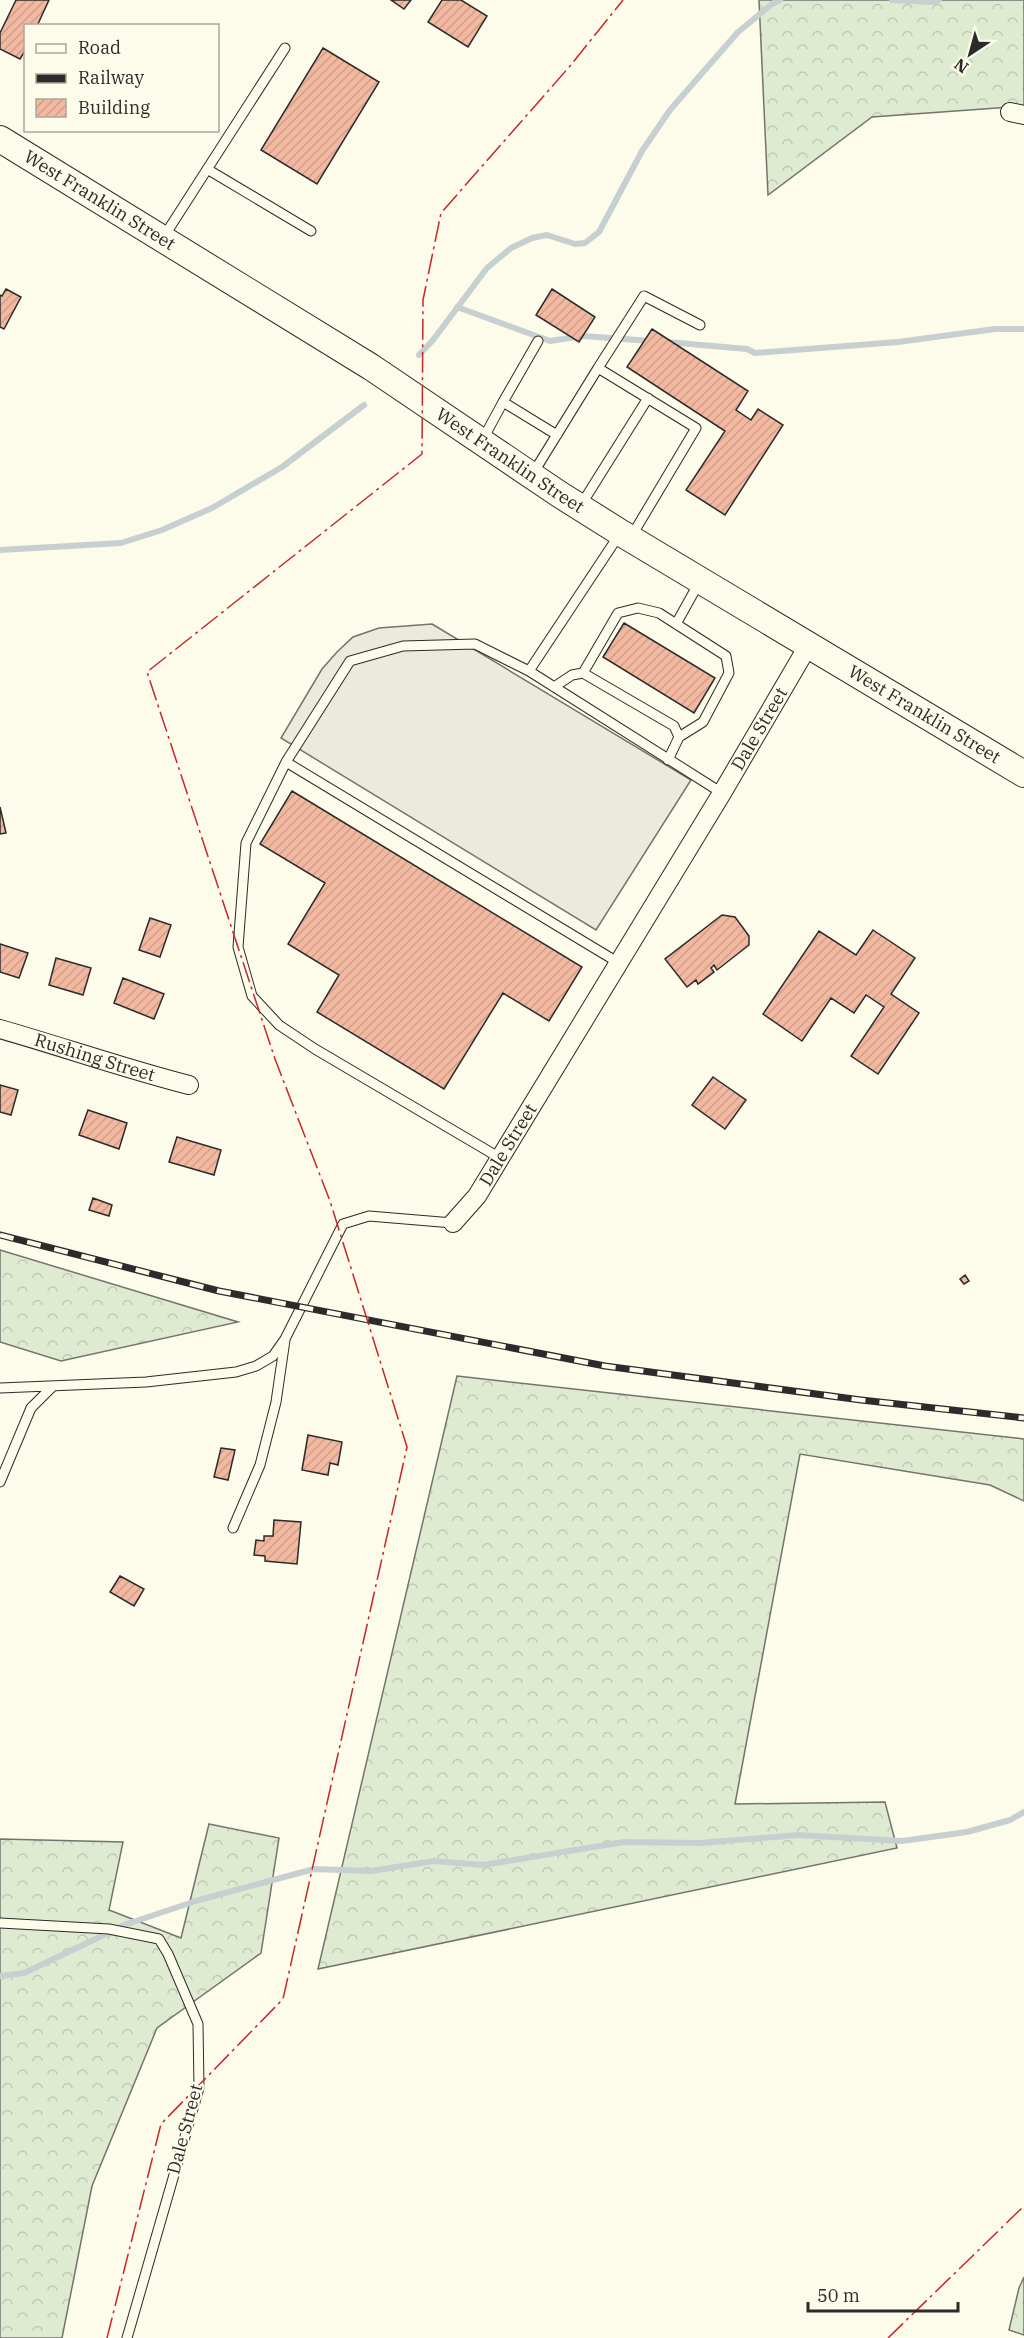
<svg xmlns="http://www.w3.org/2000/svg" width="1024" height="2338" font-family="'IBM Plex Serif',serif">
	<defs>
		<pattern id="forest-crowns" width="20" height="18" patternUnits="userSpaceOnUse" patternTransform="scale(1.5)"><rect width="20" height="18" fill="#deebd1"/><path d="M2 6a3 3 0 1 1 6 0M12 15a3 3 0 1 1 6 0" fill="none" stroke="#bfcab4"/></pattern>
		<pattern id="building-hatch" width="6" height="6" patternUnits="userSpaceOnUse" patternTransform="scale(1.5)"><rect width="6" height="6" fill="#f2b8a0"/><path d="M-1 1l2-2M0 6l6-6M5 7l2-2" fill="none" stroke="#d09e8a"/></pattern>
	</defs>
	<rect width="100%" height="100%" fill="#fdfbea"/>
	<path fill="url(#forest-crowns)" stroke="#74746e" stroke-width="1.5" d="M759 0H1024V106L872 117 768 195Z
		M0 1250 238 1322 61 1361 0 1342Z
		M457 1376 1024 1439V1501L990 1485 800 1454 735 1804 885 1802 897 1848 318 1969Z
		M209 1824 279 1838 261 1953 157 2028 92 2186 62 2338H0V1839L123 1842 109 1910 181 1938Z
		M1024 2277V2335L1009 2330 1019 2288Z"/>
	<path fill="#eceadb" stroke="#74746e" stroke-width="1.5" d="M432 624 691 780 596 930 281 738 322 669 337 652 353 637 379 628Z"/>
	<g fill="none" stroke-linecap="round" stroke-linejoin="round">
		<path stroke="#c7d0d0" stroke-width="6" d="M892 0 931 2 939 0
			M457 307 550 341 583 336 651 341
			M667 342 747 349 755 353 898 342 995 329H1024
			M419 355 433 340 487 268 511 248 532 238 547 235 575 244 585 243 599 232 642 151 670 110 738 32 772 4 780 0
			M0 550 121 543 162 530 212 508 282 467 364 405
			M0 1976 24 1973 127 1924 199 1900 314 1869 371 1871 434 1861 483 1865 624 1842 700 1843 798 1835 902 1841 967 1832 1010 1820 1024 1812"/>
	</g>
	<path fill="url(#building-hatch)" stroke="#2b2b2b" stroke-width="1.5" d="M16 0H49L37 26H26V49L20 59 0 49V33Z
		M391 0H411L404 9Z
		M442 0H461L487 16 468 47 428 22Z
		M323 48 379 82 317 184 261 150Z
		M6 289 21 297 4 329 0 327V295L2 296Z
		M552 289 595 317 579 342 536 315Z
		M652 329 748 391 736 410 751 420 758 409 783 425 725 515 686 490 725 431 627 367Z
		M624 623 715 678 694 713 603 657Z
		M292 791 582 967 549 1021 503 993 444 1089 317 1012 339 975 288 944 325 883 260 844Z
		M0 807 6 833 0 834Z
		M722 915 735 917 749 936V945L717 970 714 965 711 968 714 972 698 984 696 980 687 987 665 959Z
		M150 918 171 925 160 957 139 950Z
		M873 930 915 958 891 994 919 1013 878 1074 851 1056 884 1007 866 995 854 1013 831 998 802 1041 763 1014 819 931 856 955Z
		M0 944 28 953 19 978 0 972Z
		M56 958 91 968 83 995 49 985Z
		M123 978 164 994 154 1019 114 1003Z
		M713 1077 746 1100 725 1129 692 1105Z
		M0 1085 18 1090 11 1115 0 1112Z
		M88 1110 127 1123 119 1149 79 1135Z
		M177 1137 221 1150 214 1175 169 1162Z
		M93 1198 112 1205 109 1216 89 1210Z
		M965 1275 969 1281 964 1284 960 1279Z
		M308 1435 342 1442 338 1465 330 1463 328 1475 302 1470Z
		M221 1448 235 1450 228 1480 214 1477Z
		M274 1520 301 1522 297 1564 265 1561V1556L254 1555 256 1540 264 1541V1536H273Z
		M120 1576 144 1589 134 1606 110 1592Z"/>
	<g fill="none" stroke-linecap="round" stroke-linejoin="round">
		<defs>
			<path id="lane" d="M207 169 311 231
				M163 238 285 48
				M538 341 503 402 557 435
				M598 368 644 296 700 325
				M483 439 503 402
				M532 475 598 368 696 428 631 537
				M581 505 648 398
				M619 535 529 671 722 793
				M676 624 700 581
				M529 671 475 644 403 646 350 661 286 762 619 963
				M583 673 618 613 638 608 659 613 726 656 729 673 703 722 679 737
				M554 687 572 675 583 673 674 726 679 737 668 760
				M286 762 246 843 238 947 252 996 279 1025 315 1049 500 1158
				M0 1388 146 1382 236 1372 256 1366 273 1356 285 1339 343 1224 369 1216 453 1223
				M0 1482 31 1408 52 1387
				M233 1528 260 1465 276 1402 285 1340
				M0 1923 109 1929 159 1939 168 1954 198 2024 199 2088 127 2338"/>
			<g id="street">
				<path d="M1010 112 1024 115"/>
				<path id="s1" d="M0 1029C63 1047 126 1069 189 1085"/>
				<path id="s2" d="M453 1223 477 1196 722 793 808 646"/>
			</g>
			<g id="secondary">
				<path id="s3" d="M0 139 371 367 559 494 621 533 1024 774"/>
			</g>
		</defs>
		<use href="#lane" stroke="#2b2b2b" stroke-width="11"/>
		<use href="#street" stroke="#2b2b2b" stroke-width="20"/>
		<use href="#secondary" stroke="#2b2b2b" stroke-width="28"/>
		<use href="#lane" stroke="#fdfbea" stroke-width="9"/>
		<use href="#street" stroke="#fdfbea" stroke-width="18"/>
		<use href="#secondary" stroke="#fdfbea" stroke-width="26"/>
		<defs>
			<path id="rail" d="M0 1235 219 1291 605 1366 861 1400 1024 1418"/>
		</defs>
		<use href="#rail" stroke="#2b2b2b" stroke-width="7"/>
		<use href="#rail" stroke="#fdfbea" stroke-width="4.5" stroke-dasharray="14" stroke-linecap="butt"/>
		<path stroke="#c62828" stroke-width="1.5" stroke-dasharray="21 4.5 3 4.5" stroke-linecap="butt" d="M107 2338 161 2124 283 1999 407 1447 330 1201 275 1059 147 672 422 454 423 300 441 213 570 66 623 0
			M888 2338 1024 2206"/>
	</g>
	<g text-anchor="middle" stroke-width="4.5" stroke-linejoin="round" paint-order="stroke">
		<g font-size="18" fill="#2b2b2b" stroke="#fdfbea">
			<text dy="6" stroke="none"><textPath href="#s3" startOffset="117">West Franklin Street</textPath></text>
			<text dy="6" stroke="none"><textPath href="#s3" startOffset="603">West Franklin Street</textPath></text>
			<text dy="6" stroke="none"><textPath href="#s3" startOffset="1089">West Franklin Street</textPath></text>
			<text dy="6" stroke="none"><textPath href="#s2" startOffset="582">Dale Street</textPath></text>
			<text dy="6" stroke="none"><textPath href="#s1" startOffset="99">Rushing Street</textPath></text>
			<text dy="6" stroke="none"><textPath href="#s2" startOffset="96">Dale Street</textPath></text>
			<text transform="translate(185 2129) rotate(-75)" y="6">Dale Street</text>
		</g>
	</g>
	<rect x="24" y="24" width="195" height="108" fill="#fdfbea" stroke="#a9a89e" stroke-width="1.5"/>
	<rect x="36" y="44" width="30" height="9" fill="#fdfbea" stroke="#a9a89e" stroke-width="1.5"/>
	<text x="78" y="54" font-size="18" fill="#2b2b2b">Road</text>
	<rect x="36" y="74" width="30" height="9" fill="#2b2b2b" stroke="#a9a89e" stroke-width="1.5"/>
	<text x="78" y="84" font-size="18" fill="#2b2b2b">Railway</text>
	<rect x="36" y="99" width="30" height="18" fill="url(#building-hatch)" stroke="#a9a89e" stroke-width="1.5"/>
	<text x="78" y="114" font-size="18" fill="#2b2b2b">Building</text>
	<g transform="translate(970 54) rotate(216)" stroke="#fdfbea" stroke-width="4.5" paint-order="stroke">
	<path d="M0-4.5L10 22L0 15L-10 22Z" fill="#2b2b2b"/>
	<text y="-9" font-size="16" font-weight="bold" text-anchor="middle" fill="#2b2b2b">N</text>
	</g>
	<path d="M808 2302v9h150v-9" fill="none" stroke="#2b2b2b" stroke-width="3"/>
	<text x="817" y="2302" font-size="18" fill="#2b2b2b" stroke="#fdfbea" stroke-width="4.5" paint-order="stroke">50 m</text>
</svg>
